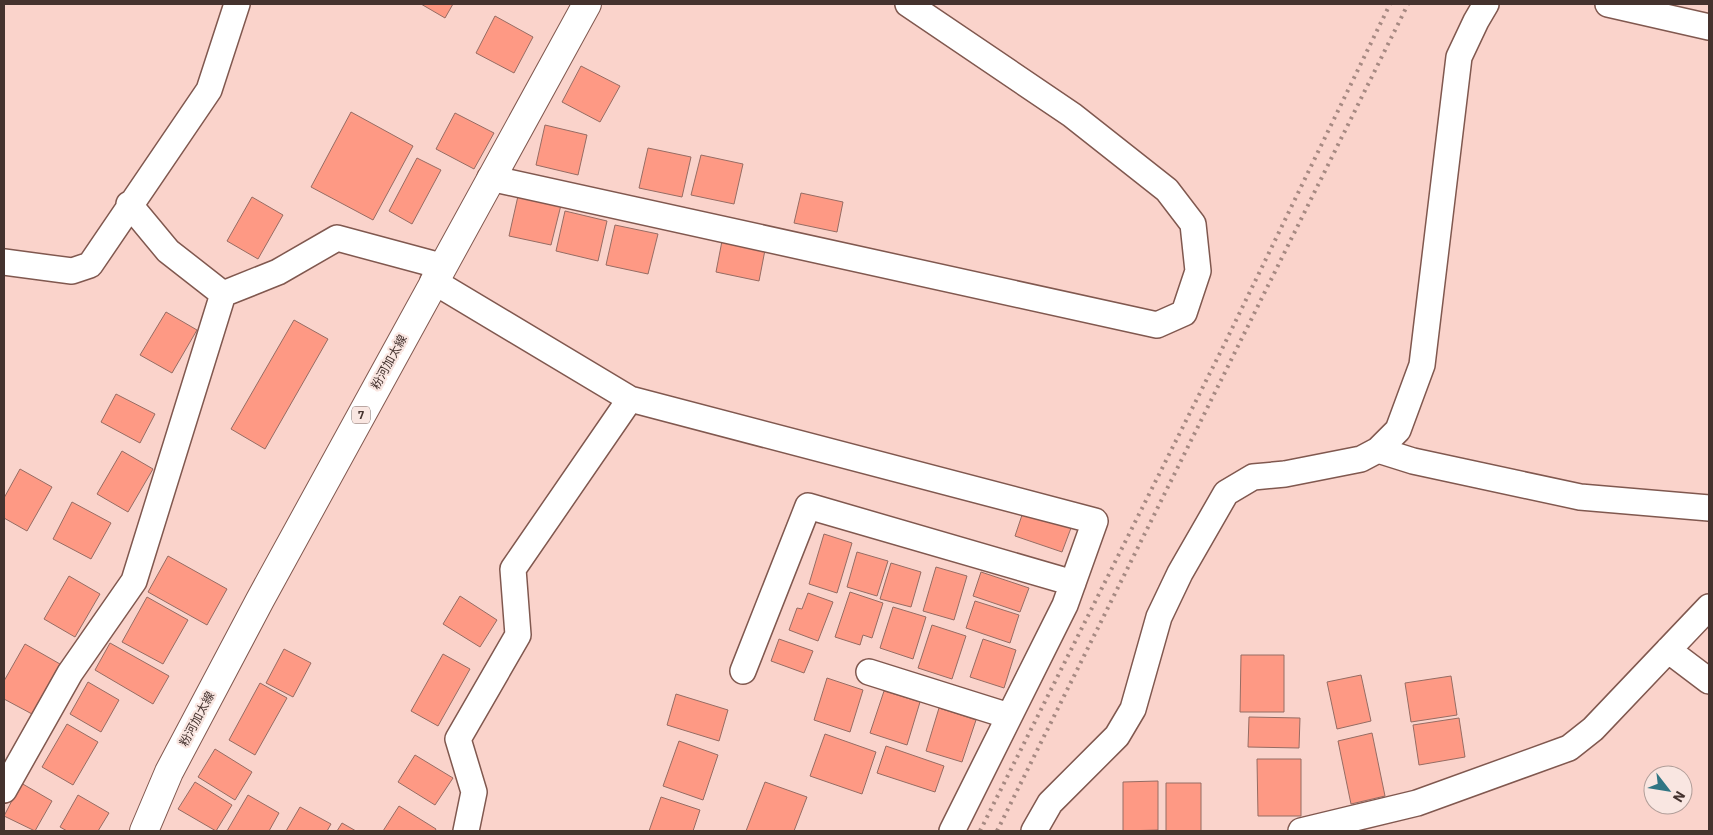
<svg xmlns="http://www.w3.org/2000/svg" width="1713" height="835" font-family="'IBM Plex Sans','Noto Sans JP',sans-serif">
	<rect width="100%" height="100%" fill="#fad3cb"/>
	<path fill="#fe9984" stroke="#966c63" d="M421 4H453L445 18Z
		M495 16 533 37 514 73 476 53Z
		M581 66 620 86 600 122 562 102Z
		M351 112 413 146 373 220 311 187Z
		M455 113 494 133 474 169 436 149Z
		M545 125 587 135 578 175 536 165Z
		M648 148 691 157 682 197 639 188Z
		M701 155 743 164 734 204 691 195Z
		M417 158 441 170 412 224 389 211Z
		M801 193 843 202 837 232 794 223Z
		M518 196 561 205 551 245 509 236Z
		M252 197 283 215 258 259 227 241Z
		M565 211 607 221 598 261 556 251Z
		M615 225 658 234 648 274 606 265Z
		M722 241 765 250 759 281 716 272Z
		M166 312 197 330 172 373 140 355Z
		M294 320 328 339 265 449 231 429Z
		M116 394 155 414 140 443 101 422Z
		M122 451 153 469 128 512 97 494Z
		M20 469 52 487 27 531 4 518V498Z
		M72 502 111 523 91 559 53 539Z
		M1023 512 1071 528 1062 552 1015 536Z
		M824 534 852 543 837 593 809 584Z
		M857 552 888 561 877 596 847 587Z
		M168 556 227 589 207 625 148 592Z
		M891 563 921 572 911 607 880 599Z
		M936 567 967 576 954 620 923 611Z
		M981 572 1029 588 1020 612 973 596Z
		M69 576 100 594 75 637 44 619Z
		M850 592 883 603 872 638 863 635 860 645 835 637Z
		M808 593 833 602 818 641 789 630 797 608 802 609Z
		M460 596 497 620 480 647 443 624Z
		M147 597 188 620 163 664 122 642Z
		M975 601 1019 615 1010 643 966 628Z
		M893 607 926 617 913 659 880 648Z
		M932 625 966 636 952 679 918 668Z
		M779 639 813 651 804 673 771 661Z
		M983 639 1016 650 1004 688 970 677Z
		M110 643 169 676 153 704 95 670Z
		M25 644 60 664 32 714 4 699V681Z
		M284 649 311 663 293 697 266 683Z
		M443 654 470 669 438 726 411 711Z
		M1241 655H1284V712H1240Z
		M1361 675 1371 721 1337 729 1327 682Z
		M1451 676 1457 715 1411 722 1405 683Z
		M827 678 863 690 850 732 814 720Z
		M88 682 119 700 101 732 70 714Z
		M260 683 287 698 255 755 229 740Z
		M884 691 920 702 907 745 870 733Z
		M676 694 728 710 719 741 667 725Z
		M939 708 976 720 962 762 926 751Z
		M1249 717 1300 718 1299 748 1248 747Z
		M1459 718 1465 757 1419 765 1413 725Z
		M67 724 98 742 73 785 42 767Z
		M1372 733 1385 796 1351 804 1338 741Z
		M825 734 876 752 862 794 810 776Z
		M679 741 718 755 703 800 663 786Z
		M886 746 944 766 935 792 877 773Z
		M215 749 252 772 235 800 198 777Z
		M415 755 453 778 435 805 398 782Z
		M1257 759H1301V816H1258Z
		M1158 781V830L1123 831V782Z
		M195 782 232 805 216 831 178 809Z
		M765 782 807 797 794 831H746Z
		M21 783 52 801 35 831 4 816Z
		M1166 783H1201V831H1166Z
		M78 795 109 813 98 831H67L60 827Z
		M248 795 279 813 269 831H227Z
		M661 797 700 810 693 831H649Z
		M399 806 436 829 435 831H383Z
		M300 807 331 824 327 831H286Z
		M342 823 356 831H337Z"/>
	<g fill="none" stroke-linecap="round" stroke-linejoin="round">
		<defs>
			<path id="street" d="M1608 4 1709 27
				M490 178 1157 325 1184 313 1198 271 1193 224 1167 190 1072 115 908 4
				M129 204 168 251 223 294
				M4 262 72 271 90 265 209 90 237 4
				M433 281 630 399 1095 521 1065 605 952 831
				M223 294 278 272 337 238 441 266
				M1378 450 1413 461 1580 497 1709 508
				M1668 650 1709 681
				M743 671 808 506 1073 583
				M869 672 1009 716
				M4 790 70 673 134 581 223 294
				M466 831 474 792 458 739 518 635 513 569 630 399
				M1034 831 1050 803 1117 736 1133 709 1159 617 1180 573 1226 493 1253 477 1285 474 1361 459 1378 450 1398 430 1422 365 1459 57 1476 21 1486 4
				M1301 831 1417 803 1569 748 1593 729 1709 607"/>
			<path id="primary" d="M144 831 169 772 260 600 587 4"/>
		</defs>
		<use href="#street" stroke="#80584f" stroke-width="28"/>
		<use href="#primary" stroke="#80584f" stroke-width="30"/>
		<use href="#street" stroke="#fff" stroke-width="25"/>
		<use href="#primary" stroke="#fff" stroke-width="28"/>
		<path stroke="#a68982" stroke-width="4" stroke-dasharray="2.5 5" stroke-linecap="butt" d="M980 831 1225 343 1390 4
			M997 831 1408 4"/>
	</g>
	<g text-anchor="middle" stroke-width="4.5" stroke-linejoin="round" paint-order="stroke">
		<rect fill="#f9e6e1" stroke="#7a6864" stroke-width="1" x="352" y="406.5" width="18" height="17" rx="4"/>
		<g font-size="11" font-weight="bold" fill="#44322e">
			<text x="361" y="419">7</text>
		</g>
		<g font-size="12" fill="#44322e" stroke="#f9e6e1">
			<text transform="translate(389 362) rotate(-61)" y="4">粉河加太線</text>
			<text transform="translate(197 719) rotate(-62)" y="4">粉河加太線</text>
		</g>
	</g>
	<rect width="1713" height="835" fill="none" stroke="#44322e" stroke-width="10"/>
	<g transform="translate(1668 790) rotate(121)"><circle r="24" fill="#f9e6e1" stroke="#b19e99"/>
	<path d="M0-4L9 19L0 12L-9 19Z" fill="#317684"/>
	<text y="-8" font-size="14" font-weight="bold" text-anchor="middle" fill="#44322e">N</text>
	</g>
</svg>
